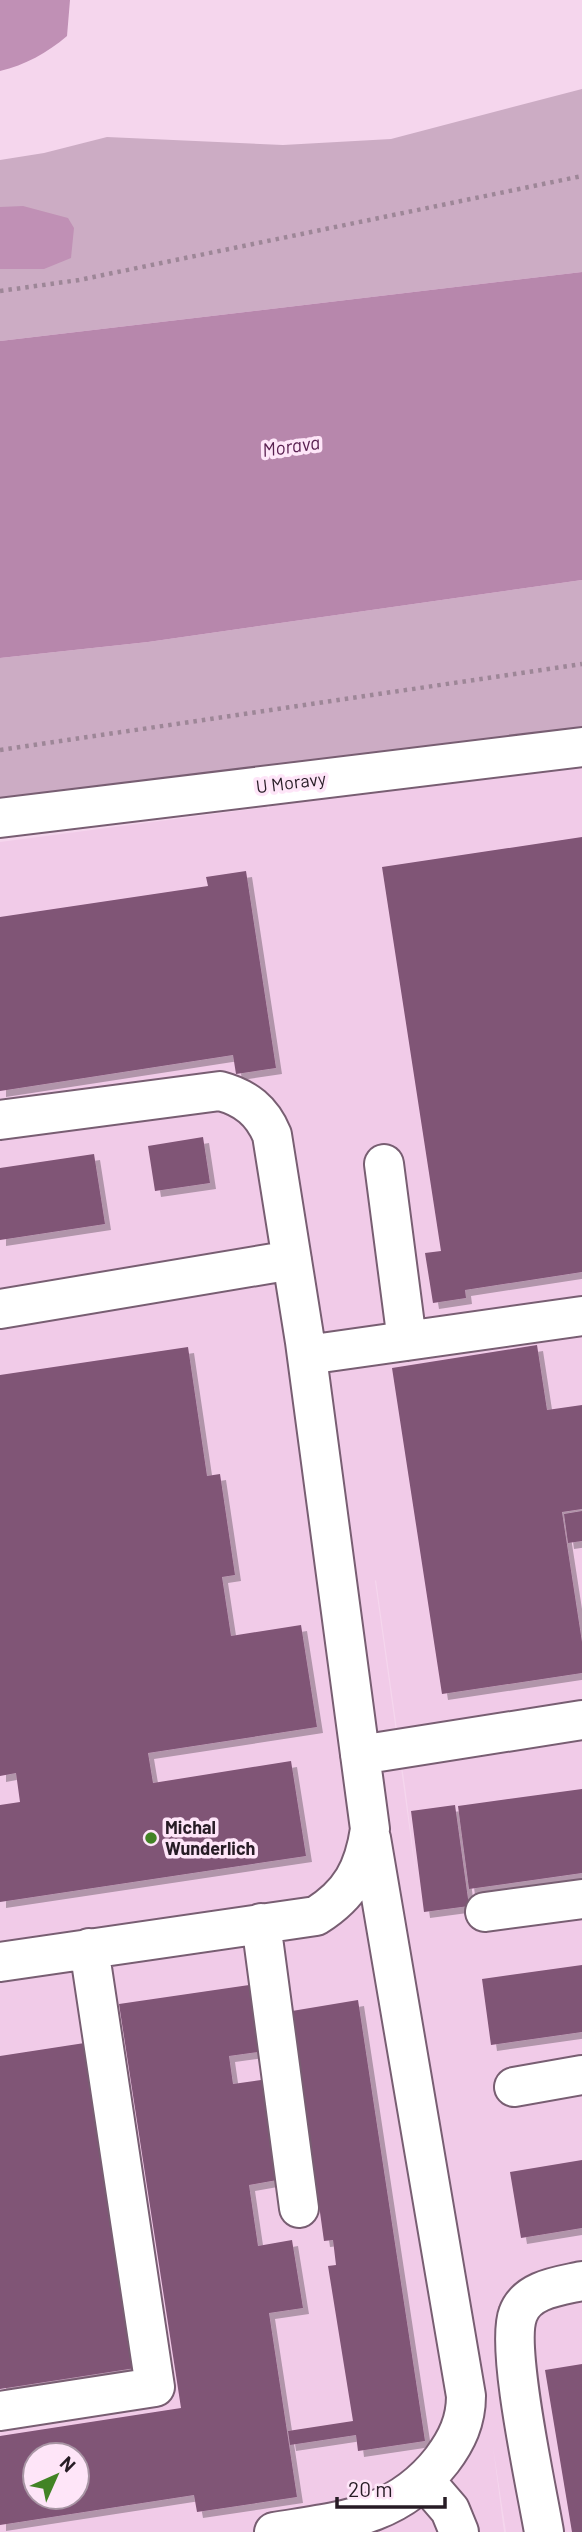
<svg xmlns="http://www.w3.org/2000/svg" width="582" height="2532" font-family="Barlow,sans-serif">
	<defs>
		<filter id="shadow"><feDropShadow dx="6" dy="6" stdDeviation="0" flood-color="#0004"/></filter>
	</defs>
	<rect width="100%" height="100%" fill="#f5d6ed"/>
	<path fill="#f1cbe8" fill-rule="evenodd" d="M582 768V2532H506L493 2447 504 2532H0V842L267 807 268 810 271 805ZM376 1580 406 1794 417 1883 375 1581ZM35 2455H77V2497H35Z"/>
	<path fill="#ccacc4" d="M582 89V272L0 341V160L44 153 107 137 283 145 391 139Z
		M582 580V739L0 807V658L148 642Z"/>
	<path fill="#c090b5" d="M0 0H70L67 36C47 53 25 65 0 71Z
		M23 206 68 218 74 228 71 258 44 269H0V207Z"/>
	<path fill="#b787ac" d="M582 272V580L148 642 0 658V341Z"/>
	<path fill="#805476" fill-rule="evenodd" filter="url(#shadow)" d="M582 837V1272L465 1290 466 1298 433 1303 425 1253 441 1251 382 867Z
		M246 871 276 1068 236 1074 233 1055 0 1091V917L208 886 206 877Z
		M203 1137 210 1183 155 1191 148 1146Z
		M94 1154 105 1224 0 1240V1168Z
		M537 1345 547 1410 582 1405V1509L562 1512 582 1642V1673L442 1694 392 1368Z
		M188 1347 207 1476 220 1474 235 1575 222 1577 231 1636 301 1625 317 1727 148 1753 153 1783 291 1761 306 1856 0 1902V1805L20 1802 16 1773 0 1776V1375Z
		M582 1511V1541L568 1543 564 1514Z
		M582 1789V1873L469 1889 458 1806Z
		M455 1805 469 1906 424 1912 411 1811Z
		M582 1965V2032L491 2045 482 1979Z
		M256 1984 266 2051 229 2056 233 2084 268 2079 283 2179 249 2185 258 2246 292 2240 303 2308 269 2313 297 2497 197 2512 194 2495 0 2525V2436L181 2408 119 2004ZM35 2455H77V2497H35Z
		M358 2000 425 2441 358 2451 356 2435 290 2445 288 2431 353 2421 328 2266 336 2265 333 2240 324 2241 292 2011Z
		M91 2042 142 2367 0 2389V2056Z
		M582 2160V2228L521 2238 510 2172Z
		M582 2364V2532H572L545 2370Z"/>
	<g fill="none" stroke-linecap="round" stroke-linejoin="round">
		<defs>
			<path id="minor" d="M0 818 582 747
				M0 1120 220 1091C246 1098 262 1111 272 1135L305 1342 370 1829C364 1869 351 1894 316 1916L0 1962
				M384 1164 407 1341
				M0 1309 292 1260
				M307 1355 582 1316
				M360 1755 582 1720
				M485 1912 582 1899
				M261 1923 299 2208
				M514 2087 582 2075
				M0 2411 155 2387 89 1948
				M425 2481 450 2510 459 2532
				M274 2532C341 2521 397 2518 442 2460 457 2440 466 2421 466 2396L371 1838
				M544 2532C537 2490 505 2347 518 2314 527 2289 560 2286 582 2281"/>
		</defs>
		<use href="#minor" stroke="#785e72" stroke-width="42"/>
		<path stroke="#9d8697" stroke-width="4.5" stroke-dasharray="3.5 5" stroke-linecap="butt" d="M0 291 79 280 582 176
			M0 750 582 664"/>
		<use href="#minor" stroke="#fff" stroke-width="38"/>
	</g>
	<circle fill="#428325" stroke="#fee5f8" stroke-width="2.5" cx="151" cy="1838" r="7"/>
	<g text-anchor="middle" stroke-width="7" stroke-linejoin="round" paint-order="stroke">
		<g font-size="18" fill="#271c25" stroke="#fee5f8">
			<text transform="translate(291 783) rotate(-7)" y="6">U Moravy</text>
		</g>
		<g font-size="18" font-weight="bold" fill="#271c25" stroke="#fee5f8" text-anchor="start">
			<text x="165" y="1834">Michal<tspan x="165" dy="21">Wunderlich</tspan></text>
		</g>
		<g font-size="19" font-style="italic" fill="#5a2151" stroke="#fee5f8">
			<text transform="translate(291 446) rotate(-8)" y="7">Morava</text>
		</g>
	</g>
	<g transform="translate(56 2476) rotate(45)"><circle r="33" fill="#fee5f8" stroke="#a895a4" stroke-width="2"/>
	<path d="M0-5L12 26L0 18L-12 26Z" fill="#428325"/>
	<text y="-10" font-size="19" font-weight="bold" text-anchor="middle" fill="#271c25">N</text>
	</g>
	<path d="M337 2497v10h108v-10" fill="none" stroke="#271c25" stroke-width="3.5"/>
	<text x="348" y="2497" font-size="21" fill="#271c25" stroke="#fee5f8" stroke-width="5" paint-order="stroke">20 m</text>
</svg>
